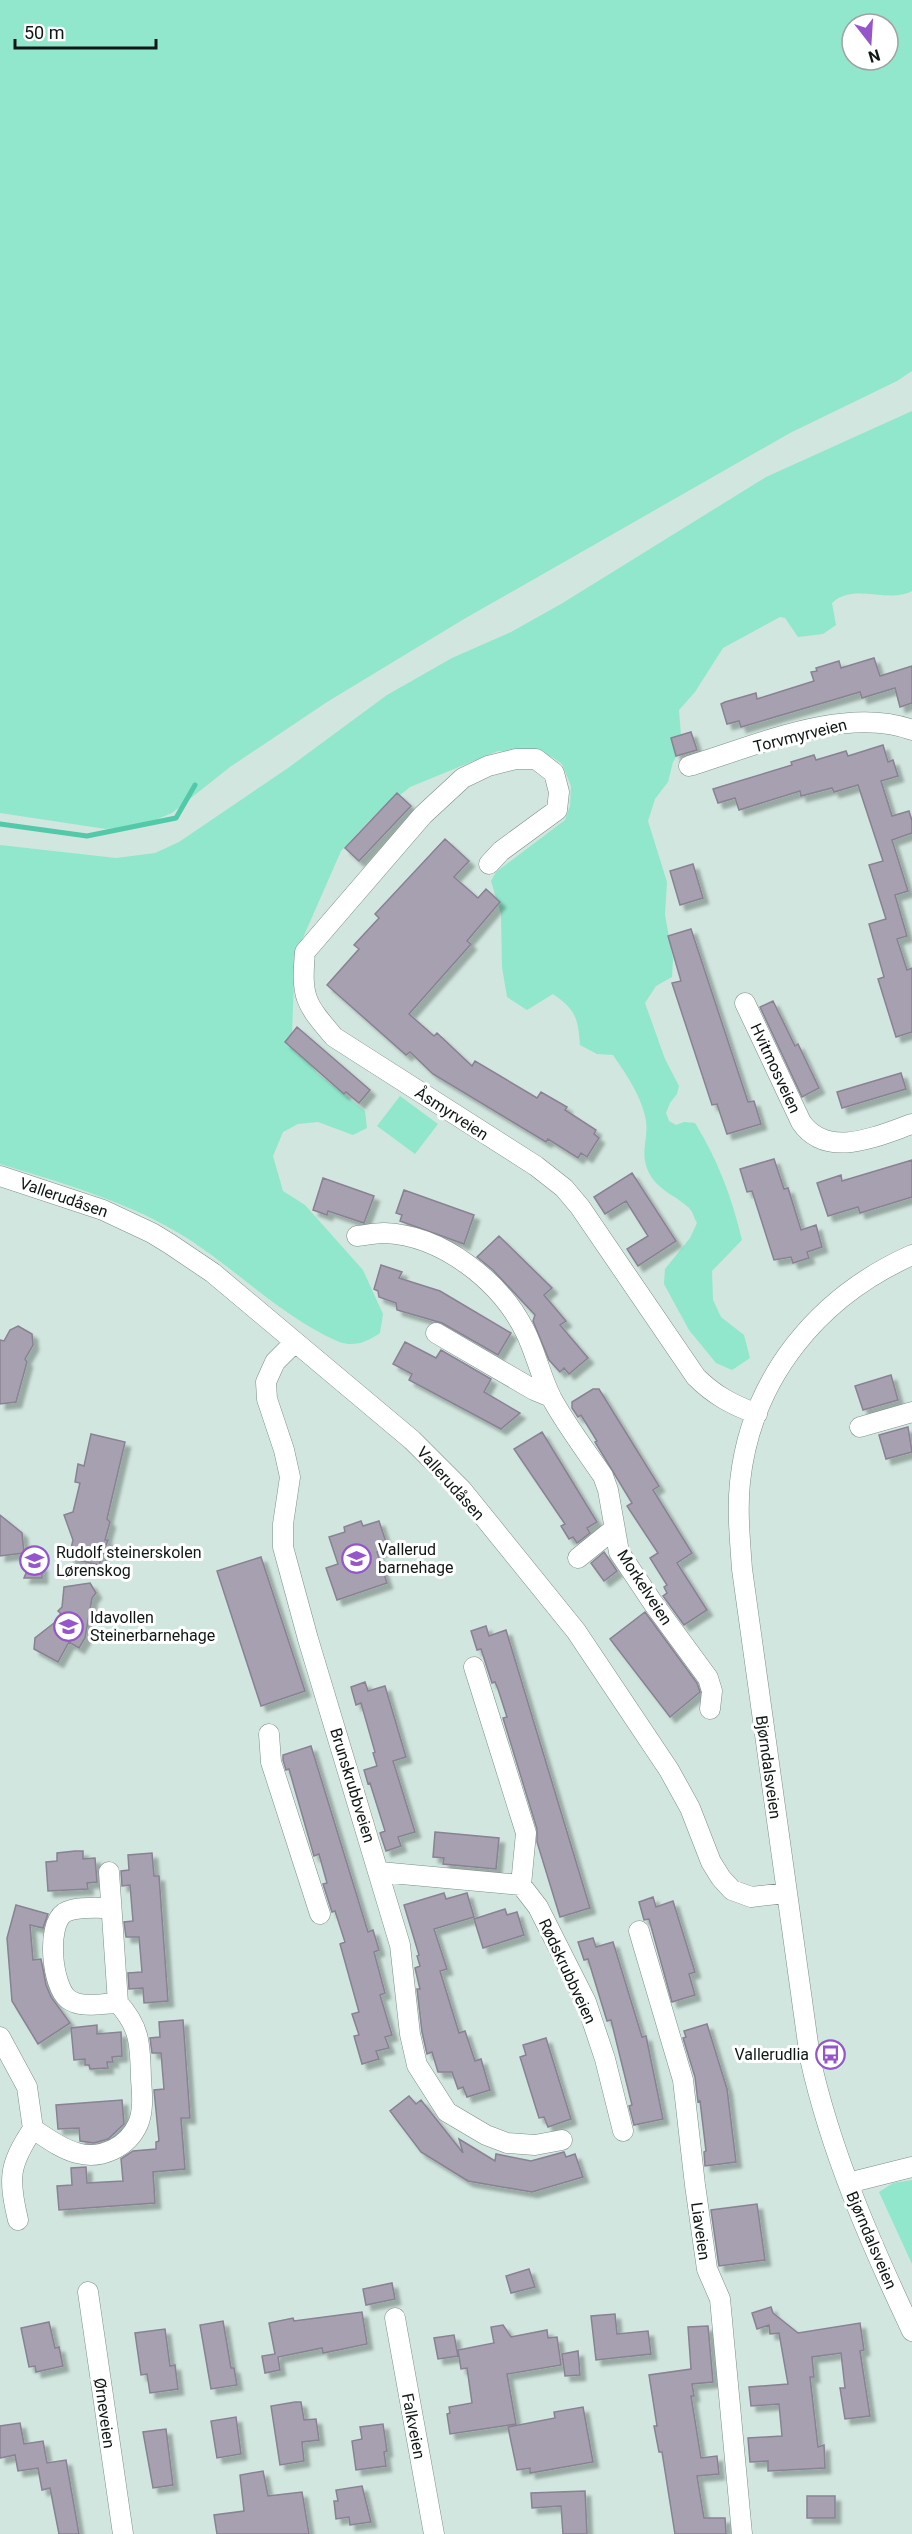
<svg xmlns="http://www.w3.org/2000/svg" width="912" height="2534" font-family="Roboto,sans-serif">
	<defs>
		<filter id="shadow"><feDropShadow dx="5.5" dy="5.5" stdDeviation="1.5" flood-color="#0004"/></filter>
	</defs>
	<rect width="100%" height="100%" fill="#d1e6de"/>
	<path fill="#90e7cc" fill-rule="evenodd" d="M0 0H912V371L897 381 790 433 464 619 327 702 230 767 172 813 143 825 106 829 0 813ZM852 24H888V60H852Z
		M912 411V591C888 604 853 582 832 603L836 625 823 634 798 637 785 618 780 617 723 648 695 692 679 710 682 748 673 762 668 782 655 799 648 821 667 882 665 915 673 959 672 977 656 986 645 1003 665 1059 679 1086 677 1094 670 1103 666 1113 669 1121 676 1125 684 1122 695 1123C718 1160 732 1198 742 1240L712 1271 713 1300 721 1317 744 1335 750 1358 732 1370 716 1363 689 1330 664 1284 665 1269 690 1238 697 1223C694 1218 693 1211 688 1207 677 1197 661 1191 652 1178 636 1153 651 1139 645 1116 640 1094 626 1074 613 1055L597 1054 580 1045C578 1018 576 1010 553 994L527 1010 507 997 502 967 501 914 491 881 496 872 565 820 570 806 571 786 562 764 552 757 530 752 498 751 410 787 369 821 341 851 302 940 294 981 292 1034 298 1049 317 1073 365 1111 367 1128 353 1135 318 1122 298 1124 283 1132 273 1156 283 1191 305 1205 363 1270 383 1314 380 1333C367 1342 353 1348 337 1341 282 1316 240 1273 190 1240 133 1203 65 1184 0 1164V845L116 858 155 853 179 842 288 768 387 695 452 658 511 632 561 604 766 477Z
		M400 1096 438 1124 415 1154 377 1126Z
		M912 2180V2264L879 2192 893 2183Z"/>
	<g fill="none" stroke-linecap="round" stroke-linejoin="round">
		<path stroke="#52c9a9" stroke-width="5" d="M0 824 87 836 176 818 195 785"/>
	</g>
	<path fill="#a7a0b0" stroke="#898292" stroke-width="1.5" filter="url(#shadow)" d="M874 658 880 676 912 666V703L900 707 895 688 862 698 860 692 741 727 739 721 727 724 721 704 725 702 756 693 757 699 814 681 811 672 817 671 816 668 839 661 841 668Z
		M691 732 697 750 676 756 671 738Z
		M883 745 888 762 893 760 898 776 881 781 892 816 909 811 912 821V833L892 840 908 891 895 895 907 936 897 939 907 970 912 968V1032L896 1037 878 979 884 977 869 924 886 919 869 865 883 861 858 785 834 792 832 788 801 796 800 791 739 810 735 798 718 803 713 789 792 765 791 762 814 755 816 760 846 751 848 756Z
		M397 793 411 806 359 861 345 848Z
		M445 839 469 861 454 877 478 898 486 889 500 902 467 941 471 944 409 1014 434 1036 437 1033 472 1066 475 1061 537 1098 541 1092 567 1107 565 1110 596 1130 594 1134 599 1138 587 1157 581 1153 578 1158 548 1139 546 1142 433 1074 410 1052 406 1055 327 985 359 949 354 945 379 918 375 914Z
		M693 864 703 898 680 905 670 871Z
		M691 929 748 1102 754 1101 761 1124 727 1134 717 1104 712 1105 672 983 681 981 668 936Z
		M773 1001 795 1046 798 1044 819 1088 802 1097 760 1007Z
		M297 1027 370 1090 359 1103 346 1092 344 1094 285 1042Z
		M901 1073 906 1089 842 1108 837 1092Z
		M774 1159 784 1189 788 1188 801 1230 816 1225 822 1247 807 1252 809 1258 793 1263 791 1257 774 1260 752 1191 747 1192 740 1169Z
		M912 1160V1197L860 1213 858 1207 828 1216 817 1183 841 1175 842 1181Z
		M632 1173 676 1241 638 1266 627 1249 648 1236 626 1201 605 1214 594 1197Z
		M323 1178 374 1196 364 1223 328 1211 327 1215 313 1210Z
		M404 1190 474 1215 464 1244 400 1221 402 1215 396 1213Z
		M499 1236 552 1288 544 1295 566 1321 560 1325 588 1358 569 1374 564 1368 560 1372 549 1360 533 1321 535 1315 493 1270 477 1257Z
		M381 1265 402 1272 399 1278 440 1291 511 1333 498 1355 442 1323 397 1310 396 1303 379 1297 378 1291 374 1289Z
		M18 1326 32 1334 33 1345 25 1359 27 1362 16 1402 0 1404V1340L4 1341 10 1330Z
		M405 1342 436 1358 441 1350 491 1379 484 1392 520 1413 501 1429 409 1380 412 1374 393 1364Z
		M891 1375 898 1400 863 1410 855 1386Z
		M593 1389H599L659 1486 653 1490 692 1553 677 1563 707 1610 684 1625 663 1596 667 1593 664 1587 667 1585 650 1558 658 1553 627 1506 632 1503 595 1442 597 1441 581 1415 578 1417 572 1408V1402Z
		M908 1427 912 1452 886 1459 879 1435Z
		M542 1432 597 1522 587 1528 590 1533 577 1543 573 1537 569 1539 561 1526 565 1524 514 1449Z
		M91 1434 125 1442 107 1519 110 1522 105 1540H108L99 1565 69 1558 73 1540 64 1515 73 1512 80 1483 75 1482 78 1464 84 1466Z
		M0 1515 22 1533 24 1553 0 1556Z
		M361 1521 363 1526 379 1521 388 1548 377 1552 387 1583 337 1600 326 1568 338 1564 329 1537 345 1532 344 1527Z
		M604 1552 617 1571 604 1581 591 1563Z
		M261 1557 305 1691 261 1706 217 1571Z
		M31 1561 42 1566V1578H24Z
		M90 1583 96 1593 92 1598 85 1638 79 1648 69 1642 58 1662 34 1649 35 1638 63 1616 58 1611 62 1607 64 1587Z
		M645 1612 697 1683 700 1692 670 1717 610 1639Z
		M486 1626 489 1636 506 1630 590 1908 560 1917 537 1842V1829L503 1718 507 1717 498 1689 495 1682 492 1683 481 1649 477 1650 471 1631Z
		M365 1682 368 1691 385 1686 406 1757 393 1761 415 1832 398 1837 401 1846 386 1851 380 1833 385 1831 370 1783 368 1784 364 1770 377 1766 373 1753 375 1752 361 1703 356 1705 351 1687Z
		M311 1746 368 1932 373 1930 379 1950 374 1952 385 1993 380 1995 392 2035 385 2037 389 2048 376 2051 379 2059 362 2064 354 2036 359 2035 352 2014 359 2012 340 1944 345 1942 335 1911 332 1912 323 1884 327 1883 319 1854 314 1856 289 1769 286 1770 283 1760V1755Z
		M435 1832 499 1838 496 1869 443 1864 444 1858 433 1857Z
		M75 1851H83V1859L95 1858 97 1882 87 1883 88 1889 48 1891 46 1862 57 1861V1853Z
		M152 1853 154 1876H159L168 2001 144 2003 143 1988 129 1989 128 1973 142 1972 139 1937H126L124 1922 133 1921 130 1885 122 1886 121 1871 129 1870 128 1855Z
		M444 1893 446 1899 467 1893 474 1917 434 1929 447 1969 440 1971 459 2033 465 2031 475 2061 481 2059 490 2090 467 2097 463 2087 458 2089 452 2072H438L432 2052 427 2054 422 2032 417 1989H420L415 1968 420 1966 417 1956 419 1955 404 1905Z
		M653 1897 656 1907 673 1901 695 1972 689 1974 695 1995 672 2002 649 1919 644 1920 639 1902Z
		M16 1905 48 1914 43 1928 30 1925 33 1960 41 1959 46 1985 51 1997 70 2023 38 2044 12 2001 7 1938Z
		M505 1909 507 1915 517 1912 524 1935 483 1948 474 1919Z
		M593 1938 596 1947 613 1942 642 2037 646 2036 663 2119 634 2125 629 2106 632 2105 611 2020 607 2021 588 1959 584 1960 578 1942Z
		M183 2020 190 2118H181L185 2169 153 2172 155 2203 59 2210 57 2186 72 2185 71 2168 86 2167 87 2183 123 2181 121 2159 133 2151 156 2149V2142L159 2141 154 2090 164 2089 161 2053H152L150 2038 160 2037 159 2022Z
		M707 2024 727 2089 736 2162 705 2166 704 2152 706 2151 700 2101 698 2102 695 2077 683 2038 686 2037 684 2031Z
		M97 2025V2034L121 2032 122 2056 112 2057 113 2062H107L108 2068 90 2069 89 2065H85V2059L74 2060 71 2028Z
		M546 2038 571 2119 548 2127 544 2117 539 2118 520 2057 526 2055 523 2045Z
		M409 2096 416 2104 421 2100 463 2153 459 2139 495 2161 496 2154 531 2161 564 2152 566 2157 575 2154 583 2177 532 2192 468 2181 421 2152 390 2111Z
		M122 2100 124 2124 108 2139 94 2143 80 2141 79 2128 58 2129 56 2105Z
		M757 2204 765 2260 719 2266 711 2210Z
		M529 2269 535 2287 511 2293 506 2276Z
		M392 2283 395 2299 366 2305 363 2289Z
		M771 2307 773 2313 798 2333 860 2323 864 2350 860 2351 870 2416 845 2419 840 2388H845L841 2353 812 2357 814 2377H810L818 2447 824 2445 825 2468 768 2471V2461L750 2462 748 2438 782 2436 779 2404 751 2406 749 2387 788 2384 779 2333 770 2334 769 2325 757 2329 752 2313Z
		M362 2312 367 2344 323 2353 322 2348 278 2357 280 2370 265 2373 262 2356 275 2354 269 2323 293 2318 294 2321Z
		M615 2314 617 2334 648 2331 651 2354 596 2360 591 2316Z
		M223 2321 231 2368H234L237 2385 211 2389 200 2325Z
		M49 2322 55 2348 59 2347 63 2366 36 2372 35 2366 29 2367 21 2328Z
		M503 2325 511 2337 547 2330 548 2338 557 2337 561 2365 507 2374 516 2424 450 2434 447 2414 450 2413 449 2407 472 2403 467 2368 461 2369 458 2350 494 2343 491 2327Z
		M708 2326 713 2382 692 2384 694 2396H691L701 2458 717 2456 719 2474 697 2476 704 2518H725L726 2534H675L662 2452H659L654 2426H657L649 2375 691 2369 688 2327Z
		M165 2329 170 2366 175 2365 178 2389 150 2393 147 2374 141 2375 135 2333Z
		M454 2335 458 2356 438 2359 434 2338Z
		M578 2351 580 2375 565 2376 562 2354Z
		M295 2402H301L304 2420 316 2419 319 2440 302 2442 304 2461 280 2465 271 2406Z
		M583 2407 593 2462 530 2473V2468L517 2470 508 2427 555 2418 554 2412Z
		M236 2417 241 2454 217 2458 211 2421Z
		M20 2423 24 2444 43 2441 47 2463 66 2460 79 2534H59L50 2488 42 2490 38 2468 18 2471 15 2455 0 2458V2426Z
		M383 2424 387 2451 384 2452 386 2466 356 2470 352 2441 362 2439 360 2427Z
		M166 2429 173 2485 153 2488 143 2432Z
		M263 2471 268 2496 302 2492 309 2534H217L214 2515 244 2511 240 2475Z
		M362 2486 371 2522 350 2525 349 2517 336 2519 334 2501H338L336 2490Z
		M585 2491 587 2534H563L561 2506 532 2508 531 2493Z
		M807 2496H835V2518H807Z"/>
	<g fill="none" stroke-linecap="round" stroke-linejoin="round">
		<defs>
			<path id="minor" d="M689 766C755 746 846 705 912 730
				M489 864 501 851 557 810 559 792 554 773 536 759H516L488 766 463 778 423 815 305 952C301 998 305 1003 334 1037L536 1166 564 1188 580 1207 696 1377C715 1396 733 1405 757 1414
				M745 1003 801 1122C827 1160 877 1136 912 1124
				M0 1176 103 1210 152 1233 170 1244 213 1273 412 1440 462 1490 576 1631 669 1770 690 1808 711 1862 721 1878 732 1890 751 1897 786 1893
				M357 1236C366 1235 375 1233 384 1233 442 1235 500 1281 525 1331 536 1353 541 1378 552 1399 567 1426 586 1451 603 1476L608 1490 619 1552 653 1603 708 1678 712 1691 710 1709
				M912 1255C818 1297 751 1378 740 1482 737 1511 740 1540 742 1569L810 2058C831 2153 871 2244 912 2331
				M436 1333 534 1390 551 1397
				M295 1342 275 1362 266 1382 267 1399 284 1450 290 1477 283 1524V1547L308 1639 400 1945 410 2034 417 2065 447 2112 486 2135 507 2143 535 2145 562 2140
				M860 1427 912 1412
				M578 1558 614 1529
				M474 1667 526 1833 521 1885
				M269 1734 271 1762 320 1914
				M380 1872 521 1885 538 1907 586 2002 605 2059 623 2131
				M110 1908C97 1908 75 1906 64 1913 46 1926 52 1986 68 1999 81 2009 103 2003 118 2003
				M639 1931 683 2080 695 2185 707 2269 720 2299 742 2534
				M0 2037 27 2087 33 2129C9 2164 8 2178 18 2220
				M33 2129C47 2138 61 2149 77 2153 101 2160 128 2147 138 2124 144 2110 142 2093 141 2079 140 2046 141 2028 118 2003L109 1872
				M848 2183 912 2167
				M88 2292 123 2534
				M395 2318 434 2534"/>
		</defs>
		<use href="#minor" stroke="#7b8e87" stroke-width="21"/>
		<use href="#minor" stroke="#fff" stroke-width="20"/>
	</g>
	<defs>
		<symbol id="school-ring" viewBox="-11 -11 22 22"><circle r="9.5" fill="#fff" stroke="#9556cc" stroke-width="1.5"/><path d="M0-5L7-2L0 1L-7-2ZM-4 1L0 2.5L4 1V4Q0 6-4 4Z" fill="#9556cc"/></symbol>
		<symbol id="bus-ring" viewBox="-11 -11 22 22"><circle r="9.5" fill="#fff" stroke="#9556cc" stroke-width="1.5"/><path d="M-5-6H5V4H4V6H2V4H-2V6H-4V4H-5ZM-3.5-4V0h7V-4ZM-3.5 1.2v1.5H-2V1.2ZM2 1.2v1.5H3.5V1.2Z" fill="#9556cc"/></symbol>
	</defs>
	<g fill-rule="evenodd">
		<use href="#school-ring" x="340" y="1542" width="33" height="33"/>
		<use href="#school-ring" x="18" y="1544" width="33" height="33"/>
		<use href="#school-ring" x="52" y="1610" width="33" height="33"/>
		<use href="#bus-ring" x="814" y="2038" width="33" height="33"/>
	</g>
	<g text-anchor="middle" stroke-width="6" stroke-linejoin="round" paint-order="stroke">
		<g font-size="16" fill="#101815" stroke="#fff">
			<text transform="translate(800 735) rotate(-14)" y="6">Torvmyrveien</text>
			<text transform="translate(776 1068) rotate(65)" y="6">Hvitmosveien</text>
			<text transform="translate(452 1113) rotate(33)" y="6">Åsmyrveien</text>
			<text transform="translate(64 1197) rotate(19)" y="6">Vallerudåsen</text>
			<text transform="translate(451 1483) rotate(48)" y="6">Vallerudåsen</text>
			<text transform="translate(645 1587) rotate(57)" y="6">Morkelveien</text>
			<text transform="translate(769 1767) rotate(82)" y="6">Bjørndalsveien</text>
			<text transform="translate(353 1785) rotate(73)" y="6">Brunskrubbveien</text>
			<text transform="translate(568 1971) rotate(65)" y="6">Rødskrubbveien</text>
			<text transform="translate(701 2231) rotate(82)" y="6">Liaveien</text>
			<text transform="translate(872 2240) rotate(67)" y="6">Bjørndalsveien</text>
			<text transform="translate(105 2413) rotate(82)" y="6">Ørneveien</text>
			<text transform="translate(414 2426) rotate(79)" y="6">Falkveien</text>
		</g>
		<g font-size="16" fill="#101815" stroke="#fff" text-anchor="start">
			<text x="378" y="1555">Vallerud<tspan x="378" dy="18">barnehage</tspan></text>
			<text x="56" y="1558">Rudolf steinerskolen<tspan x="56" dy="18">Lørenskog</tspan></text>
			<text x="90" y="1623">Idavollen<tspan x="90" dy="18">Steinerbarnehage</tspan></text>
			<text x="809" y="2060" text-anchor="end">Vallerudlia</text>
		</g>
	</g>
	<g transform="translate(870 42) rotate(163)"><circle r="28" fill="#ffffff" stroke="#9fa3a1" stroke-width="1.5"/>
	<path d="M0-4.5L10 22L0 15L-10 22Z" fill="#9556cc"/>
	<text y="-9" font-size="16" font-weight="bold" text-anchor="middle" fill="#101815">N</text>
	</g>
	<path d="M15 39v9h141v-9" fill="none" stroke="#101815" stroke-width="3"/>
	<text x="24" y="39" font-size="18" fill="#101815" stroke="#ffffff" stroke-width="4.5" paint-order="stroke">50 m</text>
</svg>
